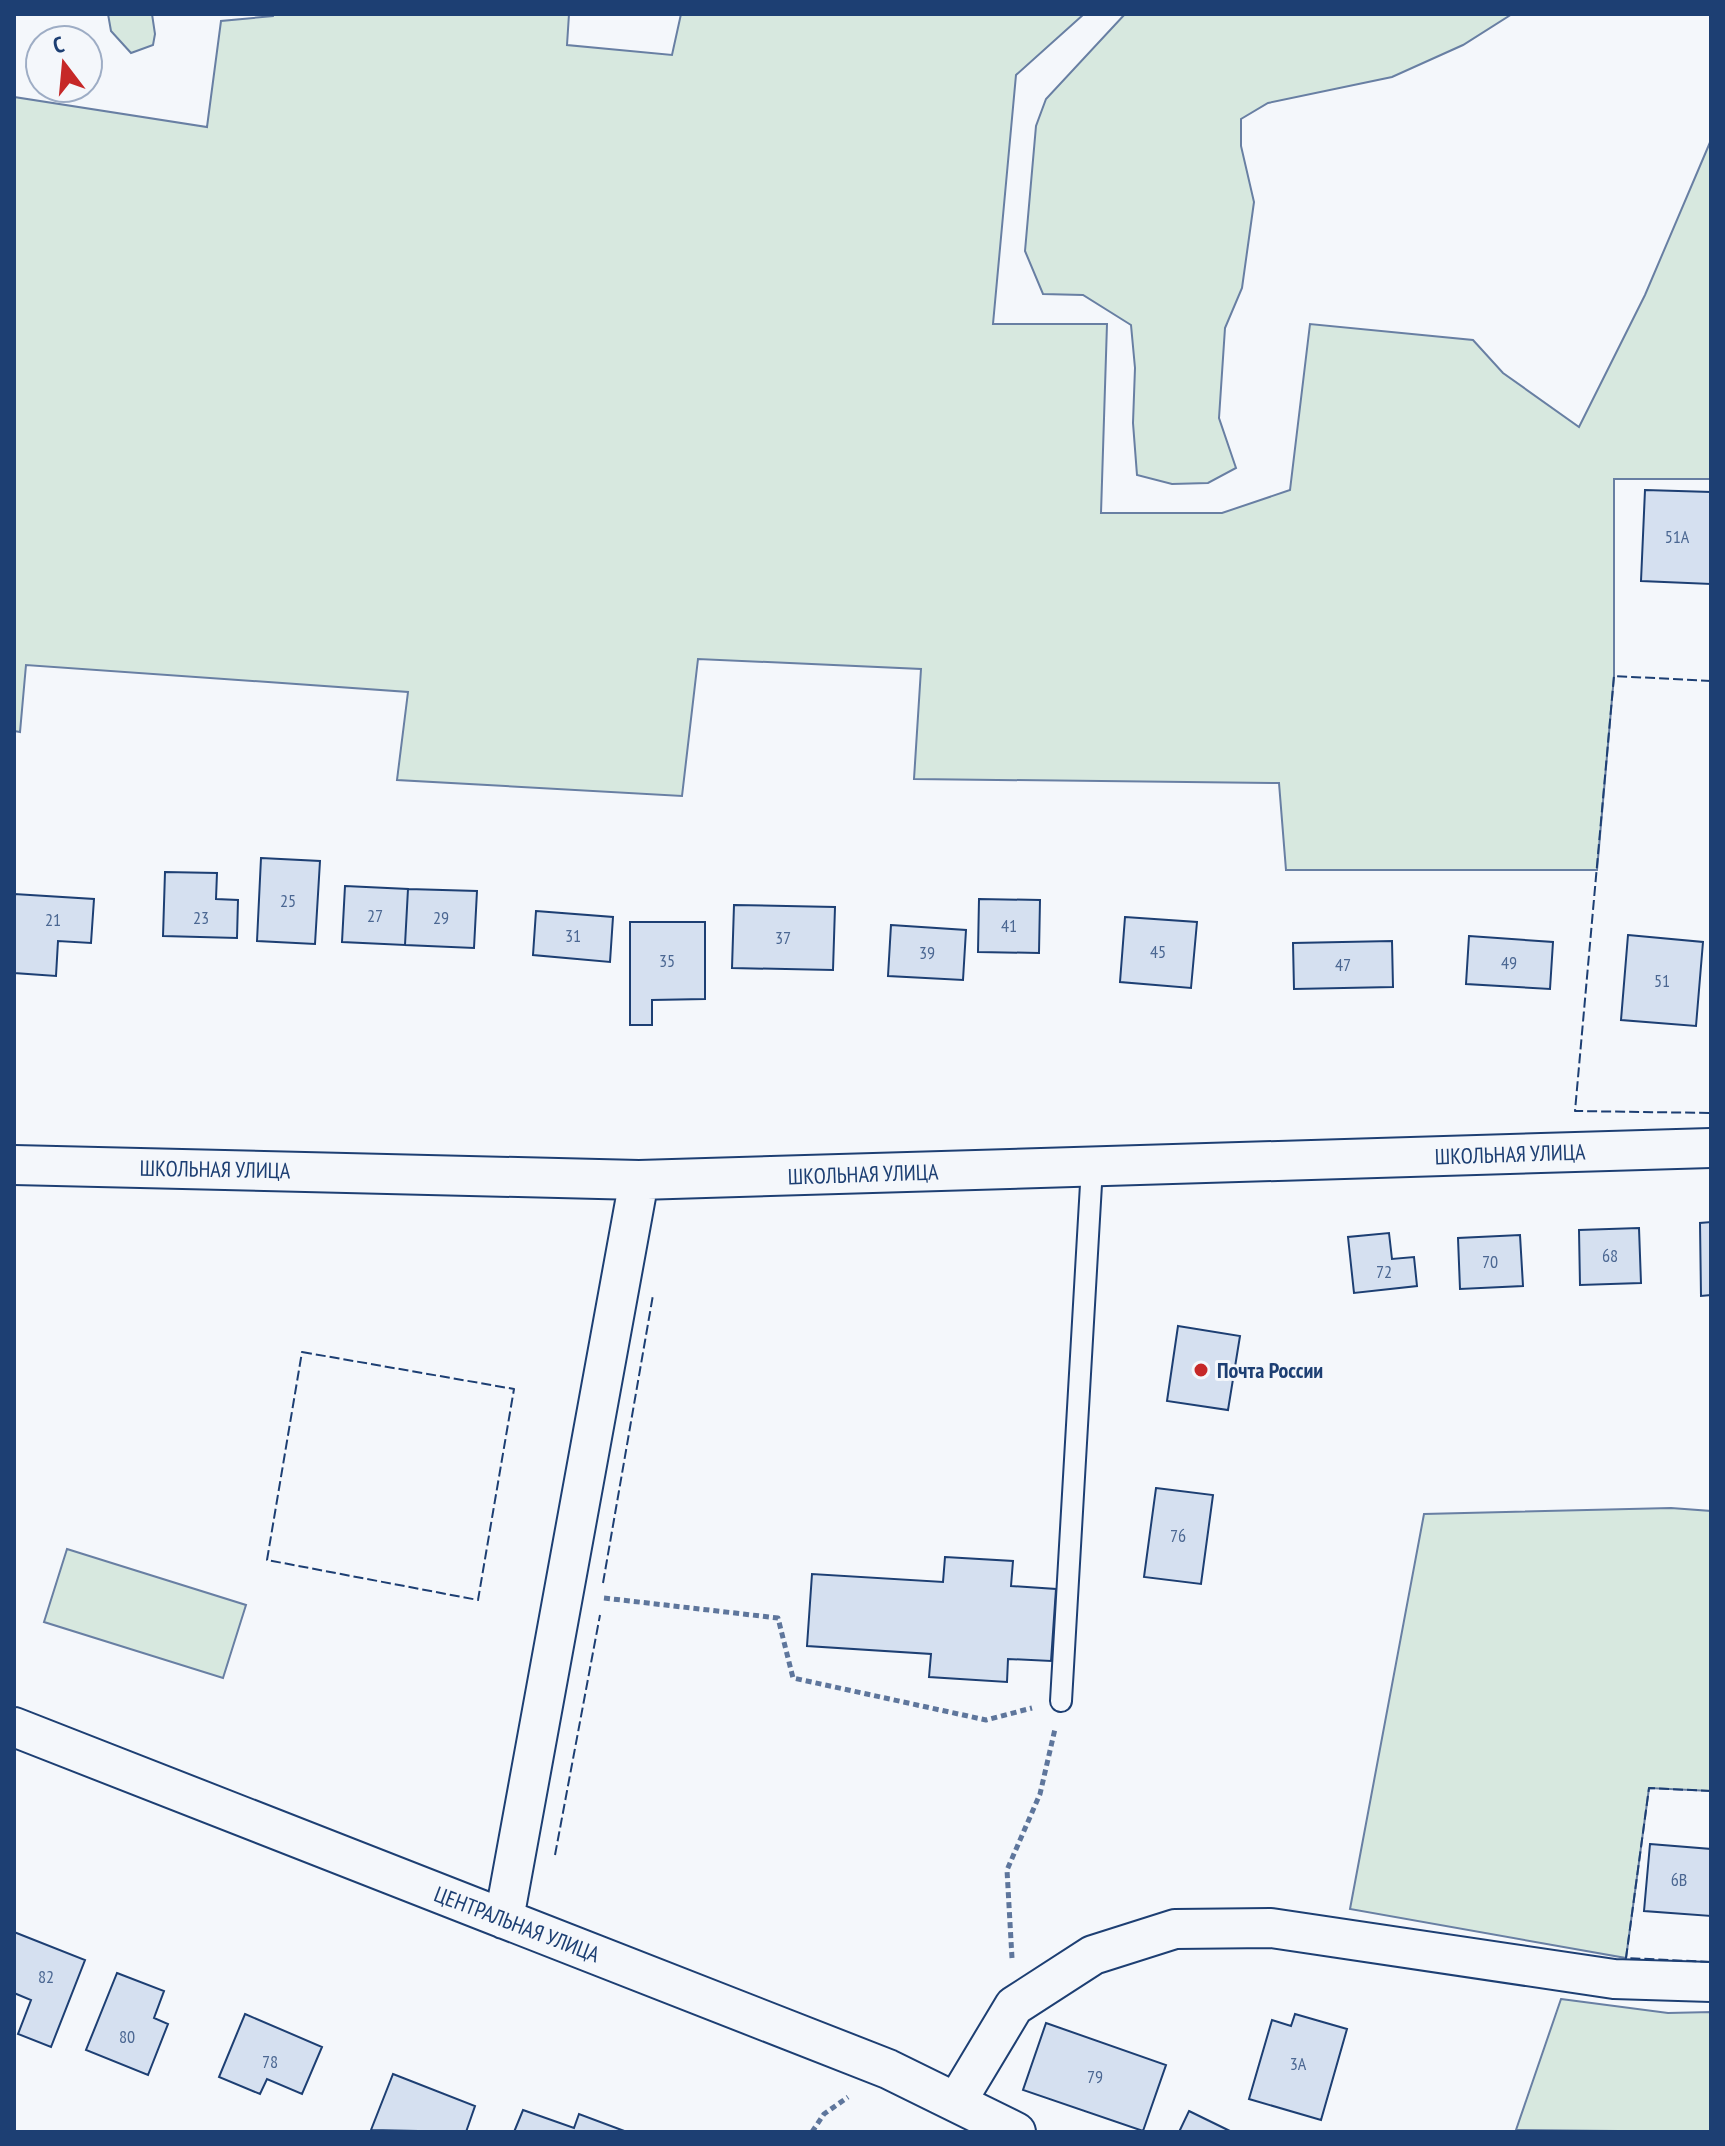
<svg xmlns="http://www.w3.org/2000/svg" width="1725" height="2146" font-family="'PT Sans Narrow',sans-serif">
	<rect width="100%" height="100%" fill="#f4f7fb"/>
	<path fill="#d7e8df" stroke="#687fa3" stroke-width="2" d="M108 14H152L155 34 153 45 131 53 111 31Z
		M274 14H569L567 45 672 55 681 14H1084L1016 75 993 324H1107L1101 513H1222L1290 490 1310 324 1473 340 1503 373 1579 427 1645 295 1711 140V479H1614V676L1597 870H1286L1279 783 914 779 921 669 698 659 682 796 397 780 408 692 26 665 20 732 14 731V97L207 127 221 21 273 16Z
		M1125 14H1512L1463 45 1392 77 1268 103 1241 119V146L1254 202 1242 288 1225 328 1219 418 1236 468 1208 483 1172 484 1137 475 1133 423 1135 368 1131 325 1083 295 1043 294 1025 251 1036 126 1046 99Z
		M1671 1508 1711 1511V1791L1649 1788 1626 1958 1350 1909 1424 1514Z
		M67 1549 246 1605 223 1678 44 1622Z
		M1561 1999 1668 2013 1711 2012V2132L1516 2130Z"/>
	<path fill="#d5e0f0" stroke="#1d3f73" stroke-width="2" d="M1645 490 1711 492V584L1641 581Z
		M261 858 320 861 315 944 257 941Z
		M165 872 217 873 216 899 238 900 237 938 163 936Z
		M345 886 408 889 405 945 342 942Z
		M408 889 477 891 474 948 405 945Z
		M14 894 94 899 91 943 58 941 56 976 14 973Z
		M979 899 1040 900 1039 953 978 952Z
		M734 905 835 907 833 970 732 968Z
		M536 911 613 917 610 962 533 955Z
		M1125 917 1197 922 1191 988 1120 982Z
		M630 922H705V999L652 1000V1025H630Z
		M891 925 966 930 963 980 888 976Z
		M1628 935 1703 942 1696 1026 1621 1020Z
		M1469 936 1553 942 1550 989 1466 984Z
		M1392 941 1393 987 1294 989 1293 943Z
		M1711 1222V1295L1701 1296 1700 1223Z
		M1639 1228 1641 1283 1580 1285 1579 1230Z
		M1389 1233 1392 1259 1414 1257 1417 1286 1354 1293 1348 1237Z
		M1520 1235 1523 1286 1460 1289 1458 1238Z
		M1178 1326 1240 1336 1228 1410 1167 1401Z
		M1156 1488 1213 1495 1201 1584 1144 1577Z
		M945 1557 1013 1561 1011 1586 1056 1589 1051 1661 1008 1659 1007 1682 929 1677 931 1654 807 1646 812 1574 943 1582Z
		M1650 1844 1711 1849V1916L1644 1911Z
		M14 1932 85 1960 51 2047 18 2034 31 2000 14 1993Z
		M117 1973 164 1991 154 2018 168 2024 148 2075 86 2050Z
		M245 2014 322 2047 302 2094 267 2079 260 2094 219 2077Z
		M1295 2014 1347 2029 1321 2120 1249 2099 1272 2020 1291 2026Z
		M1046 2023 1166 2065 1143 2131 1023 2090Z
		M393 2074 475 2106 466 2132 371 2130Z
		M523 2110 574 2128 579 2114 627 2132H514Z
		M1189 2111 1232 2132H1179Z"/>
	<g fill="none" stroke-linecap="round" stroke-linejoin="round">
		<defs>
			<path id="lane" d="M1061 1701 1092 1167"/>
			<path id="street" d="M14 1165 639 1180 1711 1148
				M14 1727 888 2069 1016 2132
				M504 1919 639 1180
				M957 2101 1014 2006 1093 1955 1175 1929 1271 1928 1614 1979 1711 1982"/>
		</defs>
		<use href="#lane" stroke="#1d3f73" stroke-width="24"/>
		<use href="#street" stroke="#1d3f73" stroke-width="42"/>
		<path stroke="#5e769c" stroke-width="5" stroke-dasharray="6 4" stroke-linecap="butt" d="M604 1598 778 1618 793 1678 986 1720 1032 1708
			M1012 1958 1007 1870 1040 1794 1055 1729
			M812 2132 824 2114 848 2097"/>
		<use href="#lane" stroke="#f4f7fb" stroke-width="20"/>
		<use href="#street" stroke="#f4f7fb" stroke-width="38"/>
		<path stroke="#1d3f73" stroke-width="2" stroke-dasharray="10 4" stroke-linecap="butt" d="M1711 681 1614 676 1575 1111 1711 1113
			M302 1352 514 1389 478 1600 267 1560Z
			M603 1583 653 1295
			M1711 1791 1649 1788 1626 1958 1711 1962
			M555 1855 600 1615"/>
	</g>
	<circle fill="#c62828" stroke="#f4f7fb" stroke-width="3" cx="1201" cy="1370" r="8"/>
	<g text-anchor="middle" stroke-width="6" stroke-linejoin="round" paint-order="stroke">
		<g font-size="18" fill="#4b6792">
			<text x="1677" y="543">51А</text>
			<text x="288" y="907">25</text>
			<text x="375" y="922">27</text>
			<text x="201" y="924">23</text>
			<text x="441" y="924">29</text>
			<text x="53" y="926">21</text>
			<text x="1009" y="932">41</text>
			<text x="573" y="942">31</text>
			<text x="783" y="944">37</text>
			<text x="1158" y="958">45</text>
			<text x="927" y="959">39</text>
			<text x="667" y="967">35</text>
			<text x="1509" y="969">49</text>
			<text x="1343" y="971">47</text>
			<text x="1662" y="987">51</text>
			<text x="1610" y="1262">68</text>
			<text x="1490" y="1268">70</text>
			<text x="1384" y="1278">72</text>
			<text x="1178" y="1542">76</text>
			<text x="1679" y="1886">6В</text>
			<text x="46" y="1983">82</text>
			<text x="127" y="2043">80</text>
			<text x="270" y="2068">78</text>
			<text x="1298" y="2070">3А</text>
			<text x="1095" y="2083">79</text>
		</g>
		<g font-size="22" fill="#1d3f73" stroke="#f4f7fb">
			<text transform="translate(1510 1154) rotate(-2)" y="8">ШКОЛЬНАЯ УЛИЦА</text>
			<text transform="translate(215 1169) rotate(1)" y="8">ШКОЛЬНАЯ УЛИЦА</text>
			<text transform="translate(863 1174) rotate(-2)" y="8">ШКОЛЬНАЯ УЛИЦА</text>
			<text transform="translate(517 1924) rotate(21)" y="8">ЦЕНТРАЛЬНАЯ УЛИЦА</text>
		</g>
		<g font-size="22" font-weight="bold" fill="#1d3f73" stroke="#f4f7fb" text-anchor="start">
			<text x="1217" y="1378">Почта России</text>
		</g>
	</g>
	<rect width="1725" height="2146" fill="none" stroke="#1d3f73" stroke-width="32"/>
	<g transform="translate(64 64) rotate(344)"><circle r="38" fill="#f4f7fb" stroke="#9eadc5" stroke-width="2"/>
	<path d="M0-6L14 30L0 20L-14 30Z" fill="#c62828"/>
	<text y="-12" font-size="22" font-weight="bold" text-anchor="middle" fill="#1d3f73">С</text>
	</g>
</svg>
